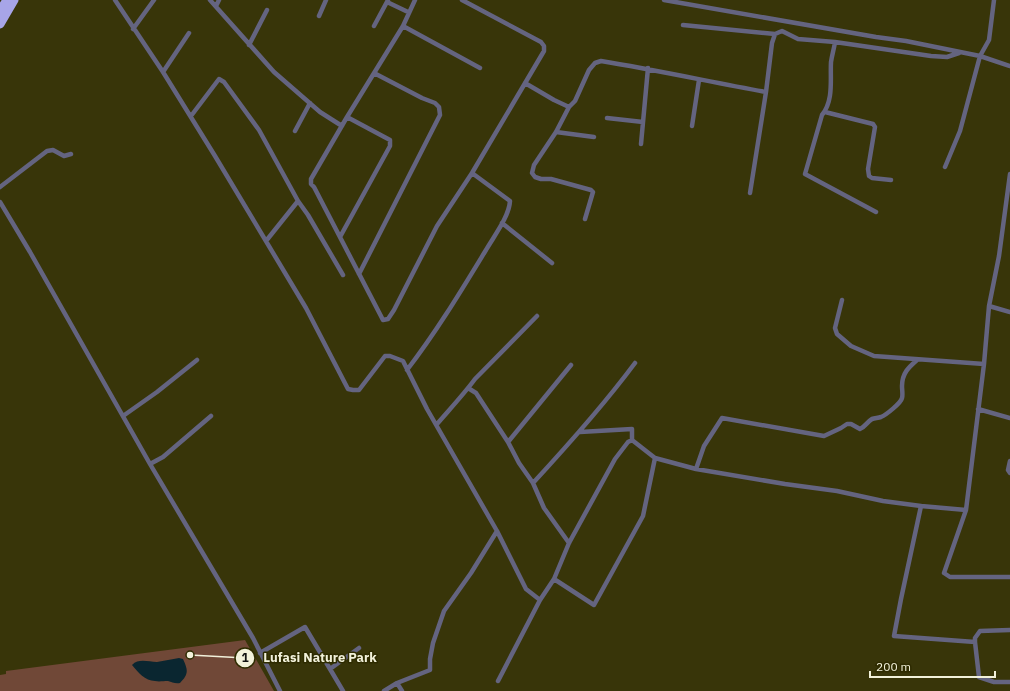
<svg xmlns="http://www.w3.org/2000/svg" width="1010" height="691" font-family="'IBM Plex Sans',sans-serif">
	<rect width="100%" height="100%" fill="#383509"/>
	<path fill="#704837" d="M245 640 274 691H0V675L6 674V671Z"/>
	<path fill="#0a2630" d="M179 658 183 659C188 670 189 674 180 683 175 684 172 682 168 681 163 681 159 682 155 681 145 681 138 672 132 665 139 658 148 662 157 662 164 661 172 659 179 658Z"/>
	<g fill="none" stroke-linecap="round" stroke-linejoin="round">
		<path stroke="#646480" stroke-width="4.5" d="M115 0 163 72 215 156 306 308 348 389 353 390H359L385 356H390L403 361 427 409 497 531 526 589 540 600
			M210 0 274 72 320 112 342 126
			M415 0 403 26 347 117 311 179V184L314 187 383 320 388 319 394 310 437 226 472 173 544 51V46L541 42 462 0
			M664 0 876 37 906 41 980 56 960 131 945 167
			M994 0 989 40 980 56 1010 66
			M387 2 408 12
			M216 6 219 0
			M319 16 326 0
			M683 25 775 34 782 31 798 39 835 42 931 56 947 57 959 53
			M374 26 388 0
			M403 26 480 68
			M133 29 154 0
			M835 42C834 49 832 55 831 62 830 79 834 100 822 115L805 174 876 212
			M249 45 267 10
			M163 72 189 33
			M525 83 554 100 569 107
			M825 112 873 124 875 127 868 169 869 176 872 178 891 180
			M191 116 219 79 224 82 259 130 298 201 308 215 343 275
			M607 118 643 122
			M692 126 699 80
			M295 131 310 103
			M556 132 594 137
			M641 144 648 68
			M1010 174 999 256 989 306 984 364 966 510 944 573 950 577H1010
			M0 187 47 151 53 150 64 156 71 154
			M750 193 766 92 772 43 775 34
			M0 202 30 252 150 464 253 638 280 691
			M585 219 593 192 591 190 551 179H541L535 177 532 173 534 165 556 132 569 107 575 101 589 70 595 63 601 61C656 70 711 82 766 92
			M502 223 552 263
			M340 237 390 146V140L347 117
			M266 241 298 201
			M359 274 440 115 439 107 435 103 422 98 374 73
			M842 300 835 328 837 334 851 346 874 356 984 364
			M989 306 1010 312
			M407 370C437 331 461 291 486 250 494 236 509 217 510 201L472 173
			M468 388 476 393 508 442 519 463 533 483 544 508 569 543
			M978 409 1010 418
			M123 416 157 392 197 360
			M437 424C449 410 464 394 475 379L537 316
			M580 432 632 429V440
			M508 442 571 365
			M1010 461 1008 470 1010 473
			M150 464 163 457 211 416
			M696 469 704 446 722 418 824 436 841 428 847 424H851L860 429C865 427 867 422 872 419 875 418 878 418 881 417 886 415 901 403 902 398 903 395 902 390 902 386 902 373 909 367 917 360
			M533 483C569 444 603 406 635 363
			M921 506 901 599 894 636 975 642 979 677 994 682H1010
			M554 579 594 605 643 516 655 458
			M975 642V638L980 631 1010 630
			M260 653 305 627 330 669
			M498 681 540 600 554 579 569 543 615 459 628 442 632 440 655 458 696 469 785 484 837 491 883 501 921 506 966 510
			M397 683 402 691
			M343 691 330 669 359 648
			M384 691 397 683 430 670V659L433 643 444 611 471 573 497 531"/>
		<path stroke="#a7a5e8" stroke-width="9" d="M0 11 7 0
			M0 24 14 0"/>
	</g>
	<path fill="none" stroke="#f2f1da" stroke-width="1.5" d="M190 655L245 658"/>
	<g fill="#f2f1da" stroke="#2e2b00" stroke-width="1.5">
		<circle cx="190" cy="655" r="4"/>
		<circle cx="245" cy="658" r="10"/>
	</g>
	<g font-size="12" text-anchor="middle" font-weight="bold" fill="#111">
		<text x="245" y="662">1</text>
	</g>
	<g font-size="13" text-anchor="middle" font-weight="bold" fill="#f2f1da" stroke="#2e2b00" stroke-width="3" stroke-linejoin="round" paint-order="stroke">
		<text x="320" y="662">Lufasi Nature Park</text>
	</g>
	<path d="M870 671v6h125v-6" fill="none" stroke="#f2f1da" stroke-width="2"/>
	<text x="876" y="671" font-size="12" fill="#f2f1da" stroke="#2e2b00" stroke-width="3" paint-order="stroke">200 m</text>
</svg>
